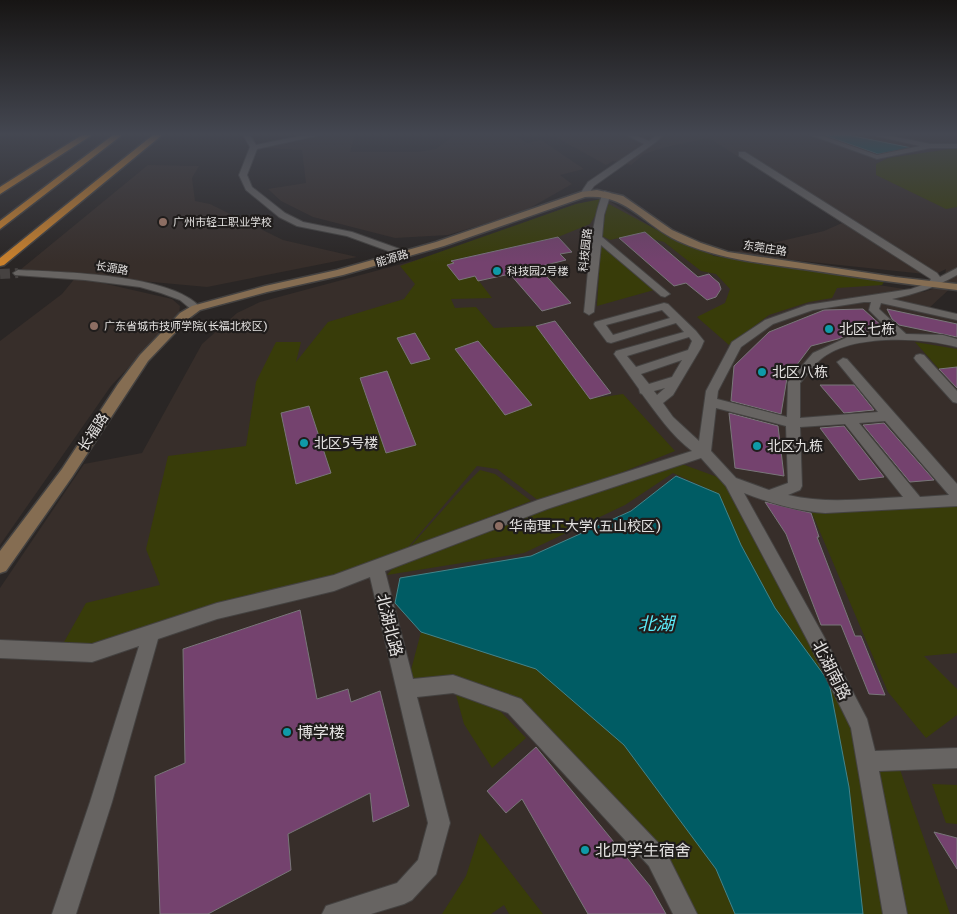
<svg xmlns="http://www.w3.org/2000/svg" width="957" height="914" font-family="Merriweather,'Noto Sans SC',serif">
	<rect width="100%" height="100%" fill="#2a2625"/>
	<path fill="#372e2a" d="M328 135H355L350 152H419L436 149 454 135H515L527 143 541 140 584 169 560 175 572 184 523 212 448 235 395 238 313 217 281 201 268 189 306 183 302 150 263 148Z
		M552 135H957V282L928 309 957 316V914H0V588L84 464 142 453 202 344 237 313 260 302 435 255 576 204 606 199 655 229 714 256 822 276 923 292 943 286 946 269 934 275 773 258 734 252 824 231 842 223 709 138 666 147 644 154 631 165 613 161 606 165Z
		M148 165 199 166 192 178 195 201 210 204 283 240 357 257 207 287 20 270Z
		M76 277 172 299 180 306 179 314 111 386 0 545V341L62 294Z"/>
	<path fill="#383c09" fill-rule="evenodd" d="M957 148V207L946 209 876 175V164L888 158Z
		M606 198 590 224 558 237 452 260 475 276 492 298 451 299 455 308 476 307 494 328 536 326 590 399 623 394 675 451 543 504 497 469 477 466 400 557 101 650 64 642 86 603 160 585 146 549 168 456 246 446 256 382 276 342H301L296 362 328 322 404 299 415 284 400 266 576 204ZM309 406 331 473 296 484 281 414Z
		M607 203 655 229 714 256 886 279 882 285 837 288 832 298 809 302 769 315 729 345 697 317 725 303 730 289 716 274 701 271 664 242 653 239 645 232 610 240 602 236Z
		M601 244 654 290 597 306Z
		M915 342 957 349V367L939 369Z
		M679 463 731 482 860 726 867 761H897L950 914H863L849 787 829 682 775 608 741 545 719 494 673 473 625 505 524 553 387 575 408 551Z
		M480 470 495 474 531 501 409 548 466 484Z
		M957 500V653L924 656 957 689V715L926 738 888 692 809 506Z
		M421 632 536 669 624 745 716 869 735 914H685L657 858 514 706 456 686 501 712 526 738 492 768 464 724 453 684 406 689Z
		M932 784 957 785V824L946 823Z
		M480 833 543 914H509L504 905 491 914H442L466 876Z"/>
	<path fill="#005c64" stroke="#44848a" d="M823 135H848L912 148 878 154Z
		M676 476 719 494 741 545 775 608 829 682 849 787 863 914H735L716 869 624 745 536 669 421 632 395 603 400 578 531 556 631 511Z"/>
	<path fill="#74426e" stroke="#797679" d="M645 232 698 277 709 274 713 278 719 283 721 289 716 297 707 300 686 283 674 286 619 238Z
		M558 237 572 252 560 254 566 260 538 267 571 303 542 311 510 274 478 281 475 276 459 280 447 265 454 263 451 261Z
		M863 309 884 328 850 334 838 339 811 346 787 378 781 414 731 401 734 366 769 332 824 310Z
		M887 309 957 324V337L899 325 892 319Z
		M555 321 611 393 590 399 536 326Z
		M415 333 430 359 411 364 397 338Z
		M478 341 532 405 505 415 455 349Z
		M957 367V388L939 369Z
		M387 371 416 445 386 453 360 378Z
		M820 385H854L874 410 844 413Z
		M309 406 331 473 296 484 281 413Z
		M729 413 778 426 784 476 735 468Z
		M884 423 934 480 910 482 863 425Z
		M844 426 884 477 859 480 820 428Z
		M765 502 811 513 819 537H817L855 636H861L885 695 869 694 841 625H821L786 534Z
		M300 610 317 699 348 689 351 702 380 691 409 806 373 822 370 793 288 834 291 870 208 914H160L155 776 185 763 183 649Z
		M536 747 650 886 666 914H588L522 799 506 813 487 791Z
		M934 832 957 838V869Z"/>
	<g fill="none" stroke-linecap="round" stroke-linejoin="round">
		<path stroke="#464241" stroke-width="10" stroke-dasharray="10 5" stroke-linecap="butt" d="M0 274 18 273"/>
		<defs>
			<path id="street" d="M243 135H250L256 145 305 135H321L257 149 247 175 252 187 285 213 303 222 352 232 408 252V256H402L347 236 297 226 279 217 246 190 239 175 250 147Z
				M626 135H635L649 141 656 135H663L656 142 594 186 587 196H581L580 194 588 182 644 144Z
				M810 135H820L877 155 920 146 871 135H886L931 144H957V148H931L877 159Z
				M739 152H745L937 273 940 277 957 268V275C936 287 916 294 892 299L957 314V320L881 303 879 309 906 334 943 335 957 339V347C920 337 851 334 821 359 813 366 807 375 800 383V418L878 412 837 362 843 358 847 359 957 484V506L825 513C797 511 770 503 744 493L823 635 867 719 875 751 957 748V768L879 771 907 914H883L851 728 811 647 726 486 701 458 547 509 385 571 413 679 453 675 521 699 665 850 697 914H673L649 866 508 713 453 693 417 697 450 823 436 874 412 900 404 904 371 914H322L326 906 397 883 418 860 428 823 370 577 334 591 217 619 158 639 112 802 76 914H52L90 802 139 646 92 662 0 658V640L92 644 217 603 334 575 538 500 692 451C671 435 657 414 642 394L640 393 639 389 614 354 616 351 684 332 676 323 611 343 607 342 595 326 594 324 595 322 664 303 668 304 696 331 704 341 701 348 673 395 663 403 673 417 699 441 706 391 732 342 765 320 807 305 911 289 928 283 931 279 739 156ZM864 302H871L869 310 892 333 850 336 813 353 788 382 787 417 717 399 718 391 741 347 773 324 813 310ZM662 310 670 318 613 335 606 325ZM689 337 692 341 688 350 636 367 627 356ZM682 360 672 377 649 384 641 374ZM665 388 657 395 654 391ZM716 408 786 426 788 483 769 490 736 478 711 451ZM885 421 949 495 920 497 859 423ZM845 424 903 497C864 499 826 504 788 495L800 490 802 486 800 427Z
				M604 191 611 193 604 215 602 237 670 294 665 297 661 296 601 245 594 312 589 315 584 312C588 278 590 220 604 191Z
				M18 270C61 272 173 274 201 308L200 310H192L180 300 161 293 140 287 85 280 15 275 13 273Z
				M920 354 924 355 957 391V403L953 402 916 361 914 358 916 355Z"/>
			<path id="secondary" d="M597 190 623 196 672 230 701 243 728 252 895 277 957 284V290C906 284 854 277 803 269 760 263 718 259 678 241 644 225 626 193 585 197L444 246 343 275 267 292 200 310 188 319 148 361 72 477 6 571 0 573V551L62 469 118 384 140 355 180 313 192 306 265 286 337 270 436 242 581 192Z"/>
			<path id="highway" d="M82 135H92L0 194V187Z
				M113 135H122L0 229V221Z
				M153 135H162L4 265 0 266V258Z"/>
		</defs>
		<use href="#street" stroke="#444241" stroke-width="2"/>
		<use href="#secondary" stroke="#444241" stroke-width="3"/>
		<use href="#highway" stroke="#444241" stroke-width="3"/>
		<use href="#street" fill="#676462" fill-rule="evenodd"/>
		<use href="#secondary" fill="#856d52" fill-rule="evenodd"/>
		<use href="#highway" fill="#ca812c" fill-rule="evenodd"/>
	</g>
	<linearGradient id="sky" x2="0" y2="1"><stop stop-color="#171514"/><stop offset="0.51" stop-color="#444751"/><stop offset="1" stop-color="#444751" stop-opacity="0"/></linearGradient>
	<rect width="957" height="263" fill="url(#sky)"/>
	<g fill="#8d6e63" stroke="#201d1c" stroke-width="2">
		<circle cx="163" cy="222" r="5"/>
		<circle cx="94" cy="326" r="5"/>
		<circle cx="499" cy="526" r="5"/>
	</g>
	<g fill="#0f9aa8" stroke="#201d1c" stroke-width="2">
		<circle cx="497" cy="271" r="5"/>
		<circle cx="829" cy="329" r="5"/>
		<circle cx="762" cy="372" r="5"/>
		<circle cx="304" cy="443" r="5"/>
		<circle cx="757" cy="446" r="5"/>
		<circle cx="287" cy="732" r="5"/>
		<circle cx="585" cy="850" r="5"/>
	</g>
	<g text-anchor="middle" stroke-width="4.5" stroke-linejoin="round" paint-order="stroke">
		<g font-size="11" fill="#e4e2e1" stroke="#201d1c" text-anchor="start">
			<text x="173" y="226">广州市轻工职业学校</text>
			<text x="507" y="275">科技园2号楼</text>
			<text x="104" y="330">广东省城市技师学院(长福北校区)</text>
		</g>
		<g font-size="11" fill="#e4e2e1" stroke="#201d1c">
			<text transform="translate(765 248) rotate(9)" y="4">东莞庄路</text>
			<text transform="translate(585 250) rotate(-84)" y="4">科技园路</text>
			<text transform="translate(392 258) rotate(-16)" y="4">能源路</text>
			<text transform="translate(112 268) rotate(9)" y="4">长源路</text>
		</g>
		<g font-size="14" fill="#e4e2e1" stroke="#201d1c" text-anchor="start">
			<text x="839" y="334">北区七栋</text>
			<text x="772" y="377">北区八栋</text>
			<text x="314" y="448">北区5号楼</text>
			<text x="767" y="451">北区九栋</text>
			<text x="509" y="531">华南理工大学(五山校区)</text>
		</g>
		<g font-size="14" fill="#e4e2e1" stroke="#201d1c">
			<text transform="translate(93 432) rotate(-57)" y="5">长福路</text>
		</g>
		<g font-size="16" fill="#e4e2e1" stroke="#201d1c">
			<text transform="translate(390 625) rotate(76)" y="6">北湖北路</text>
			<text transform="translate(832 670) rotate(63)" y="6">北湖南路</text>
		</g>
		<g font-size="16" fill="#e4e2e1" stroke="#201d1c" text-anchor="start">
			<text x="297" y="738">博学楼</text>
			<text x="595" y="856">北四学生宿舍</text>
		</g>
		<g font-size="18" font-style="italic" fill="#5cebfa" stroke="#201d1c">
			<text x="656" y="630">北湖</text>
		</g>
	</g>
</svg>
